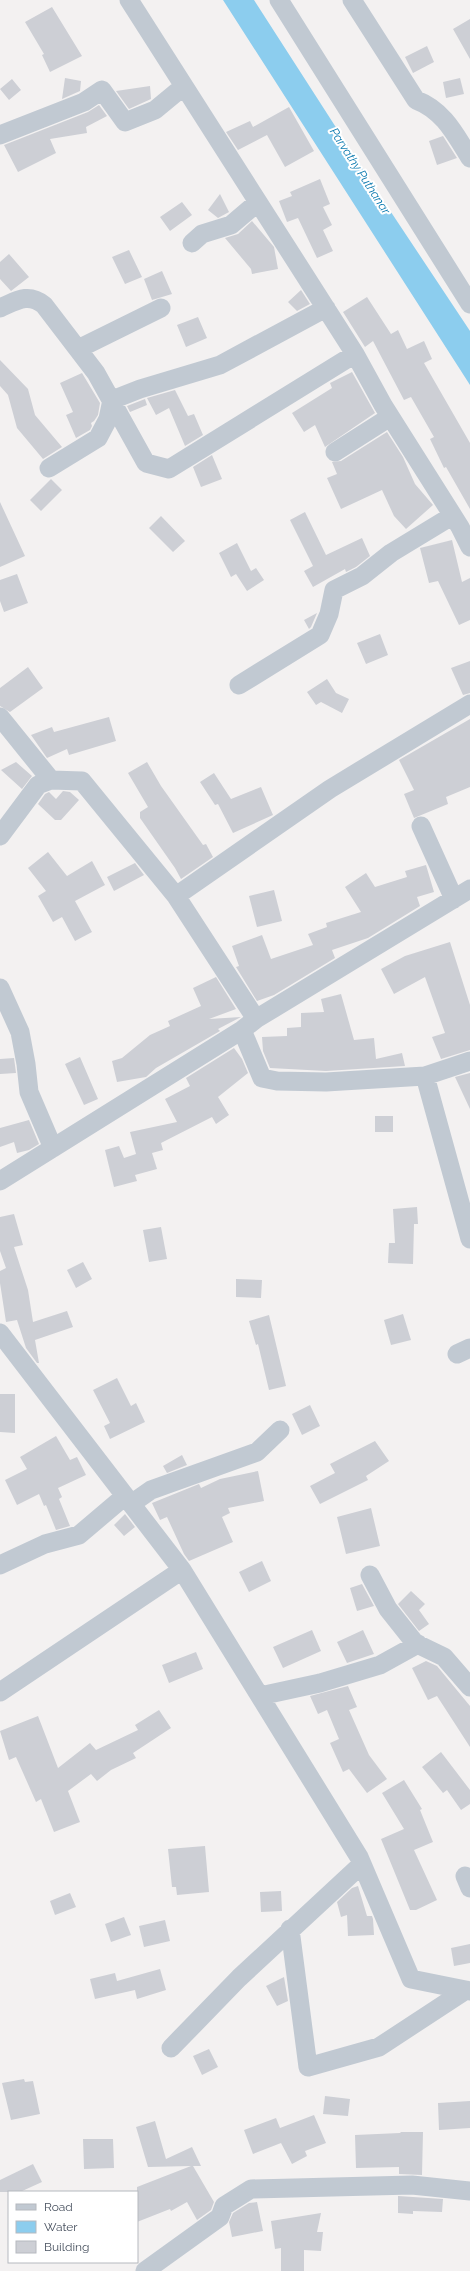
<svg xmlns="http://www.w3.org/2000/svg" width="470" height="2271" font-family="Raleway,sans-serif">
	<rect width="100%" height="100%" fill="#f3f1f1"/>
	<path fill="#8ccdee" d="M223 0H254L375 188 470 331V385Z"/>
	<path fill="#cdcfd5" d="M52 7 82 56 50 72 42 55 44 54 25 22Z
		M470 19V59L453 29Z
		M427 46 434 62 413 73 405 57Z
		M65 78 81 81 80 91 62 99Z
		M460 78 464 94 446 98 443 82Z
		M12 79 21 90 9 100 0 89Z
		M150 86 151 99 129 109 116 91Z
		M99 105 107 116 86 127 87 133 50 139 56 153 18 172 4 145 88 112Z
		M289 107 314 151 285 167 267 135 238 150 226 132 250 121 253 127Z
		M443 136 457 158 437 165 429 141Z
		M320 179 330 204 323 207 332 225 323 230 333 251 317 258 298 218 287 222 279 201 292 196 290 192Z
		M220 194 229 212 218 218 208 210Z
		M182 202 192 215 170 231 160 217Z
		M252 221 274 247 278 269 252 274 251 269 225 238 238 234Z
		M129 250 142 277 125 284 112 257Z
		M9 254 29 277 11 291 0 279V262Z
		M162 271 172 294 152 300 144 279Z
		M301 290 310 304 297 311 288 302Z
		M367 297 391 334 398 330 407 349 424 341 432 359 424 363 470 443V509L446 467 444 468 430 439 434 437 411 397 404 400 373 341 365 347 343 312Z
		M198 317 207 338 186 347 177 325Z
		M0 360 28 389 35 415 62 447 43 459 17 428 8 395 0 386Z
		M352 372 375 413 325 447 315 425 304 432 292 413 332 388 330 383Z
		M82 373 100 403 98 415 94 421 91 423 92 426 90 430 76 438 66 415 73 412 60 383Z
		M175 390 188 416 194 414 203 435 185 446 169 408 156 415 147 398Z
		M145 399 147 405 130 412 127 406Z
		M387 432 403 457 415 484 433 505 406 529 394 516 382 490 341 509 327 478 337 474 332 462 341 461Z
		M212 455 222 479 201 487 193 467Z
		M51 479 62 490 41 511 30 500Z
		M0 502 25 556 0 567Z
		M305 512 326 555 362 538 370 556 356 567 346 572 345 569 313 587 304 571 313 566 290 520Z
		M161 516 185 541 173 552 149 528Z
		M452 540 462 582 470 578V620L459 625 438 581 429 583 420 548Z
		M237 543 251 571 256 568 264 580 247 591 236 574 231 577 219 553Z
		M17 574 28 603 4 612 0 601V580Z
		M317 613 311 627 309 629 304 620Z
		M380 634 388 655 366 664 357 643Z
		M470 661V693L463 695 451 668Z
		M28 667 43 688 10 712 0 706V688Z
		M327 679 336 693 349 699 342 713 321 702 316 705 307 692Z
		M109 717 116 741 69 755 67 749 47 758 31 735 52 727 54 732Z
		M470 719V787L446 797 448 804 414 818 404 794 414 790 399 760Z
		M16 762 32 776 22 789 1 770Z
		M147 762 161 786 203 845 206 844 213 857 181 879 175 868 140 818V812L148 807 128 773Z
		M214 773 231 799 261 787 273 815 233 833 218 804 215 805 200 782Z
		M63 791 70 792 79 800 61 820H55L38 804 45 794 49 792 56 799Z
		M48 852 67 876 92 861 105 885 75 901 92 932 75 941 62 917 53 922 38 896 46 891 28 868Z
		M135 863 144 875 114 891 107 877Z
		M426 865 434 892 417 897 420 906 368 938 332 950 335 958 274 995 257 1001 236 967 239 966 232 946 262 935 271 959 313 945 308 934 327 927 326 923 361 912 345 887 366 873 375 887 407 877 405 871Z
		M274 890 282 921 257 927 249 896Z
		M450 942 470 1005V1050L441 1059 432 1037 445 1033 425 977 394 994 381 969 405 956Z
		M216 977 236 1009 209 1019 241 1017 218 1029 220 1031 156 1068 146 1077 117 1082 112 1061 122 1058 150 1035 170 1026 168 1021 201 1006 193 988Z
		M341 994 354 1040 374 1038 376 1059 402 1053 405 1066 326 1071 270 1068 263 1051 262 1037 287 1036V1028L301 1027V1013L324 1012 321 999Z
		M234 1048 242 1059 248 1073 218 1097 229 1115 216 1124 212 1117 161 1143 163 1150 152 1153 157 1169 135 1175 137 1181 114 1187 105 1150 119 1146 124 1158 136 1154 130 1132 177 1122 165 1099 190 1086 186 1078Z
		M80 1057 98 1099 84 1105 65 1064Z
		M14 1058 16 1073 0 1074V1059Z
		M470 1073V1109L455 1077Z
		M375 1116H393V1132H375Z
		M29 1120 39 1144 29 1150 17 1153 14 1142 0 1147V1128Z
		M417 1207 418 1224H414L413 1264 388 1263 389 1243H395L393 1209Z
		M14 1214 23 1245 14 1247 28 1290 33 1322 67 1311 73 1327 35 1340 39 1363H37L26 1348 17 1320 6 1322 0 1283V1271L6 1268 0 1251V1217Z
		M161 1227 167 1259 149 1262 143 1230Z
		M83 1262 92 1279 76 1288 67 1270Z
		M236 1279 262 1280 261 1298 236 1297Z
		M403 1314 411 1340 391 1345 384 1320Z
		M269 1315 286 1386 269 1390 258 1344 256 1345 249 1321Z
		M117 1378 131 1406 136 1403 145 1422 110 1439 104 1426 110 1423 93 1390Z
		M0 1394H15V1433L0 1432Z
		M310 1405 320 1426 302 1435 292 1414Z
		M56 1436 70 1460 77 1457 86 1475 58 1488 62 1497 59 1499 70 1526 56 1530 46 1505 44 1506 39 1494 17 1505 5 1480 27 1469 20 1457Z
		M375 1441 389 1461 366 1476 368 1480 320 1504 310 1486 335 1473 330 1464Z
		M182 1455 187 1465 167 1473 163 1466Z
		M258 1471 264 1501 228 1508 230 1513 222 1517 233 1542 189 1561 184 1554 167 1517 160 1520 152 1503 199 1484 201 1488 220 1479Z
		M371 1508 380 1546 346 1554 337 1517Z
		M125 1514 135 1527 124 1536 114 1525Z
		M262 1561 271 1581 249 1592 239 1572Z
		M362 1584 374 1606 357 1611 350 1588Z
		M411 1591 425 1604 419 1610 429 1624 419 1631 398 1604Z
		M312 1630 321 1651 283 1668 273 1647Z
		M363 1630 374 1654 347 1663 337 1642Z
		M196 1652 203 1669 169 1683 162 1665Z
		M426 1661 437 1666 470 1706V1747L437 1696 428 1700 412 1668Z
		M348 1686 357 1707 349 1710 369 1755 387 1779 367 1793 349 1769 343 1772 330 1743 339 1739 327 1710 318 1714 310 1696Z
		M159 1710 171 1728 133 1753 136 1758 111 1770 97 1781 91 1774 68 1791 80 1822 54 1832 41 1799 36 1802 16 1757 9 1760 0 1731 38 1716 58 1768 90 1743 96 1750 138 1730 135 1725Z
		M441 1752 470 1790V1804L461 1810 447 1790 443 1793 422 1767Z
		M404 1780 422 1809 420 1810 433 1842 414 1850 437 1900 416 1910H410L381 1839 404 1829 382 1793Z
		M205 1846 209 1892 177 1895 176 1887H172L168 1849Z
		M358 1886 367 1916H372L373 1919 374 1935 348 1936 347 1915 341 1917 337 1902 352 1888Z
		M281 1891 282 1911 261 1912 260 1892Z
		M70 1893 76 1907 55 1915 50 1901Z
		M124 1917 131 1935 111 1942 105 1924Z
		M165 1920 170 1941 144 1947 139 1926Z
		M470 1944V1963L454 1966 451 1948Z
		M160 1969 166 1990 137 1999 135 1990 95 1999 90 1979 115 1973 117 1981Z
		M284 1977 288 2001 277 2006 266 1986Z
		M209 2049 218 2067 202 2075 193 2056Z
		M24 2079 25 2082 33 2081 40 2114 11 2120 2 2083Z
		M325 2096 350 2099 348 2116 323 2114Z
		M470 2101V2128L439 2130 438 2103Z
		M314 2115 326 2143 305 2151 307 2156 292 2164 281 2143 253 2154 244 2130 276 2118 280 2128Z
		M155 2121 166 2159 192 2147 201 2166H193L214 2202 211 2210 197 2220 187 2202 171 2211 170 2209 137 2222V2187L191 2166 148 2167 136 2127Z
		M401 2132H423L422 2175 399 2174V2167L356 2168 355 2135 400 2133Z
		M83 2139H113L114 2168 84 2169Z
		M33 2164 42 2182 20 2192H0V2180Z
		M398 2196 443 2199 442 2212 413 2211V2214L398 2213Z
		M257 2202 263 2231 232 2237 229 2222 233 2213 249 2203Z
		M321 2213 317 2232H323L321 2251 304 2250V2271H281V2248L275 2249 271 2221Z"/>
	<g fill="none" stroke-linecap="round" stroke-linejoin="round">
		<path stroke="#c1c9d2" stroke-width="19" d="M129 0 355 354 383 405 460 527 470 547
			M279 0 470 304
			M352 0 416 100C443 110 455 134 470 158
			M0 135 84 102 102 90 125 122 155 110 184 86
			M192 243 202 234 231 225 258 202
			M0 308C16 301 28 292 44 305L96 373 146 463 169 469 355 354
			M78 349 161 308
			M335 452 390 417
			M49 468 98 438 108 419 112 400 140 389 220 365 326 308
			M239 685 320 635 329 614 334 590 362 576 391 553 452 516
			M0 717 51 780 82 781 176 896 256 1019
			M421 826 454 899
			M0 836 38 785 51 780
			M176 896 330 789 470 704
			M0 988 20 1032 26 1064 29 1092 53 1148
			M242 1030 262 1078 277 1081 326 1082 425 1076 470 1061
			M425 1076 470 1239
			M0 1181 242 1030 256 1019 470 889
			M0 1333 182 1570 359 1857 411 1979 470 1991
			M457 1354 470 1348
			M131 1504 151 1490 257 1452 280 1430
			M0 1565 45 1544 79 1535 125 1496
			M370 1575 388 1609 415 1643 444 1657 470 1687
			M0 1692 182 1570
			M260 1696 320 1683 380 1665 418 1644
			M465 1876 470 1888
			M290 1929 308 2067 379 2047 466 1990
			M171 2048 239 1978 362 1864
			M145 2271 220 2217 224 2206 251 2189 412 2185 470 2191"/>
	</g>
	<g text-anchor="middle" stroke-width="4" stroke-linejoin="round" paint-order="stroke">
		<g font-size="12" font-style="italic" fill="#0a79af" stroke="#fff">
			<text transform="translate(360 171) rotate(57)" y="4">Parvathy Puthanar</text>
		</g>
	</g>
	<rect x="8" y="2191" width="130" height="72" fill="#ffffff" stroke="#b6b9bf"/>
	<rect x="16" y="2204" width="20" height="6" fill="#c1c9d2" stroke="#b6b9bf"/>
	<text x="44" y="2211" font-size="12" fill="#48515f">Road</text>
	<rect x="16" y="2221" width="20" height="12" fill="#8ccdee" stroke="#b6b9bf"/>
	<text x="44" y="2231" font-size="12" fill="#48515f">Water</text>
	<rect x="16" y="2241" width="20" height="12" fill="#cdcfd5" stroke="#b6b9bf"/>
	<text x="44" y="2251" font-size="12" fill="#48515f">Building</text>
</svg>
